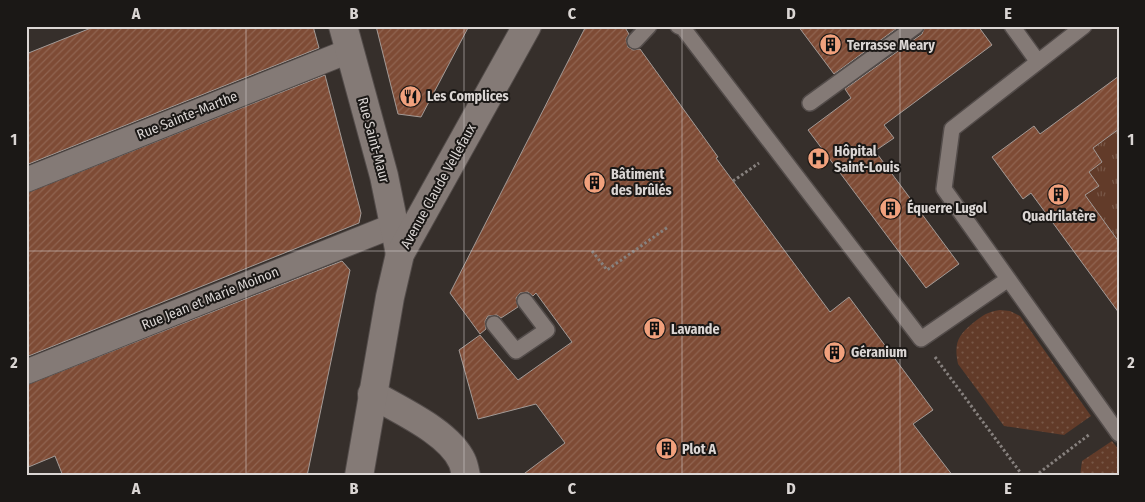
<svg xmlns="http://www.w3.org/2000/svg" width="1145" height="502" font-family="'Fira Sans Condensed',sans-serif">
	<defs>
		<pattern id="grass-dots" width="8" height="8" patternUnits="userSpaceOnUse" patternTransform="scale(1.25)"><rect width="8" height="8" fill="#623b29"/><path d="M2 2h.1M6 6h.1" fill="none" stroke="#785747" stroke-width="1.8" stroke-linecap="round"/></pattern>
		<pattern id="park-tufts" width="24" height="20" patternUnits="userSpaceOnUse" patternTransform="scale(1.25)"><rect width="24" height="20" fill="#623b29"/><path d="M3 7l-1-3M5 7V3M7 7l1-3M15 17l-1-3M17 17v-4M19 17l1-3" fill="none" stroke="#785747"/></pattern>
		<pattern id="building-hatch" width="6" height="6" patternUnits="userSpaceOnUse" patternTransform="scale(1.25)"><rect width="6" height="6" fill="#7e4b35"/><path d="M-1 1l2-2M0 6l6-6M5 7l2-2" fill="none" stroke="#906451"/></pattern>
	</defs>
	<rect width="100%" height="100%" fill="#362f2b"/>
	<path fill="url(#grass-dots)" d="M1000 310 1010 311 1020 316 1091 416 1064 435 1004 426 958 364C954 344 957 336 973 323 983 315 987 312 1000 310Z
		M1112 441 1119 450V476H1080L1082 461Z"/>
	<path fill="url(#park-tufts)" d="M1119 129V242L1085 195 1099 186 1089 172 1102 162 1093 148Z"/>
	<path fill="url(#building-hatch)" stroke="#a39a96" d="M96 26H313L319 48 26 165V54Z
		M376 26H469L421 117 398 114Z
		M586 26H624L629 34 626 39 628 47 633 50 640 49 718 157 716 158 733 181 830 312 849 297 933 410 913 424 953 476H521L565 443 536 404 478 419 459 350 480 335 518 380 572 342 536 293 533 296 528 292 520 293 516 298 518 307 501 318 497 315 488 316 485 321 486 329 480 334 450 293Z
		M798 26H900L834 74Z
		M925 26H978L992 45 884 125 894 138 875 151 959 264 926 288 808 130 851 98 845 89 922 34Z
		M325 75 361 213 359 223 26 357V193Z
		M1119 76V129L1093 148 1102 162 1089 172 1099 186 1085 195 1119 242V313L1031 193 1023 199 992 157 1034 126 1040 134Z
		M342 261 350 270 307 476H63L55 456 26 468V385Z"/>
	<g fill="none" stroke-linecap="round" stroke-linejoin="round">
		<defs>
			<path id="service" d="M678 26 683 28 921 339 1007 280
				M1012 26 1038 62
				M1084 26 952 129 944 189 1119 434
				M635 41 649 26
				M810 103 916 26
				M494 324 516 351 547 330 525 301"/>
			<path id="pedestrian" d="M26 180 349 51
				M26 372 395 225"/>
			<path id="minor" d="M343 26 384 176 400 254
				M372 394C399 410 449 432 462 461 464 465 465 471 466 476"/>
			<path id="tertiary" d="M359 476 390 297 400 254 527 26"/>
		</defs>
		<use href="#service" stroke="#534c4a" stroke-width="18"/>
		<use href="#pedestrian" stroke="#534c4a" stroke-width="26"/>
		<use href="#minor" stroke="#534c4a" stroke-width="30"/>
		<use href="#tertiary" stroke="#534c4a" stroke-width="30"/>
		<path stroke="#87817e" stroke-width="3" stroke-dasharray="2.5 2.5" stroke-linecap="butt" d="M733 181 759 163
			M592 251 607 270 668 227
			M935 357 1023 476
			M1035 476 1090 434"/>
		<use href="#service" stroke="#847a76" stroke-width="15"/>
		<use href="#pedestrian" stroke="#847a76" stroke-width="24"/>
		<use href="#minor" stroke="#847a76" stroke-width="28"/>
		<use href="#tertiary" stroke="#847a76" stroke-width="28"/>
	</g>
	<path fill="none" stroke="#dbd6d4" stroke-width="1" stroke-opacity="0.55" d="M246 26V476M464 26V476M682 26V476M900 26V476M26 251H1119"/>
	<defs>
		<symbol id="building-disc" viewBox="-11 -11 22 22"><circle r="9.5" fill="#f1a17d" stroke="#1b1816"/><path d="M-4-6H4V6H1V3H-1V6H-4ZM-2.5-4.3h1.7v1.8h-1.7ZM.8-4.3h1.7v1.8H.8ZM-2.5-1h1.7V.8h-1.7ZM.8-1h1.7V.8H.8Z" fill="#111"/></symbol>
		<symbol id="restaurant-disc" viewBox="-11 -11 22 22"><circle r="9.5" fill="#f1a17d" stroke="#1b1816"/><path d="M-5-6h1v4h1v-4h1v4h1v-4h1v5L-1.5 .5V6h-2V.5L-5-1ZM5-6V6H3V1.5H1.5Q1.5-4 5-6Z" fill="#111"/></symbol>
		<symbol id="hospital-disc" viewBox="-11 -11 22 22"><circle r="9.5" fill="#f1a17d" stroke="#1b1816"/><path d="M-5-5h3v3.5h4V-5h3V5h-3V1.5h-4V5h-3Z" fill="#111"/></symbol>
	</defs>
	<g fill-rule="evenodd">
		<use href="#building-disc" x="818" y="32" width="25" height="25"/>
		<use href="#restaurant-disc" x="398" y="84" width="25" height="25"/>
		<use href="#hospital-disc" x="806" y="146" width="25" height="25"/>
		<use href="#building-disc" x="582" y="170" width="25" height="25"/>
		<use href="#building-disc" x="1046" y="182" width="25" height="25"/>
		<use href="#building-disc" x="878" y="196" width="25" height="25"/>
		<use href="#building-disc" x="642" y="316" width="25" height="25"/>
		<use href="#building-disc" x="822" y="340" width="25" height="25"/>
		<use href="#building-disc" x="654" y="436" width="25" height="25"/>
	</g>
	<g text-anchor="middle" stroke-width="4" stroke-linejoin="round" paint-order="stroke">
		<g font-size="14" font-weight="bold" fill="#dbd6d4" stroke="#1b1816" text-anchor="start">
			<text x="847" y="50">Terrasse Meary</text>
			<text x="427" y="101">Les Complices</text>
			<text x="834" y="156">Hôpital<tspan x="834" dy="16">Saint-Louis</tspan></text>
			<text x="611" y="179">Bâtiment<tspan x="611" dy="16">des brûlés</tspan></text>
			<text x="907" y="213">Équerre Lugol</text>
			<text x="1059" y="221" text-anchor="middle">Quadrilatère</text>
			<text x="671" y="334">Lavande</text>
			<text x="851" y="357">Géranium</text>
			<text x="682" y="454">Plot A</text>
		</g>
		<g font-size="14" fill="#dbd6d4" stroke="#1b1816">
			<text transform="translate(187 115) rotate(-22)" y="5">Rue Sainte-Marthe</text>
			<text transform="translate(374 140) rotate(75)" y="5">Rue Saint-Maur</text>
			<text transform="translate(438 186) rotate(-61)" y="5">Avenue Claude Vellefaux</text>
			<text transform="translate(210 298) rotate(-22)" y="5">Rue Jean et Marie Moinon</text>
		</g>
	</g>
	<rect width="1145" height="502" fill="none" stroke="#1b1816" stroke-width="55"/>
	<rect x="28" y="28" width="1090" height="446" fill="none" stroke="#dbd6d4" stroke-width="2"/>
	<g font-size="16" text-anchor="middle" font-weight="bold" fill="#dbd6d4">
		<text x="136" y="19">A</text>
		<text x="354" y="19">B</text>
		<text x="572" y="19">C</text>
		<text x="791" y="19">D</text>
		<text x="1008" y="19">E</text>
		<text x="14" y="145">1</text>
		<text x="1131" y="145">1</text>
		<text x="14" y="368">2</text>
		<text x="1131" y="368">2</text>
		<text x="136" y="494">A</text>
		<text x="354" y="494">B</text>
		<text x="572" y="494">C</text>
		<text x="791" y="494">D</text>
		<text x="1008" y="494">E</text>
	</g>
</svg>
